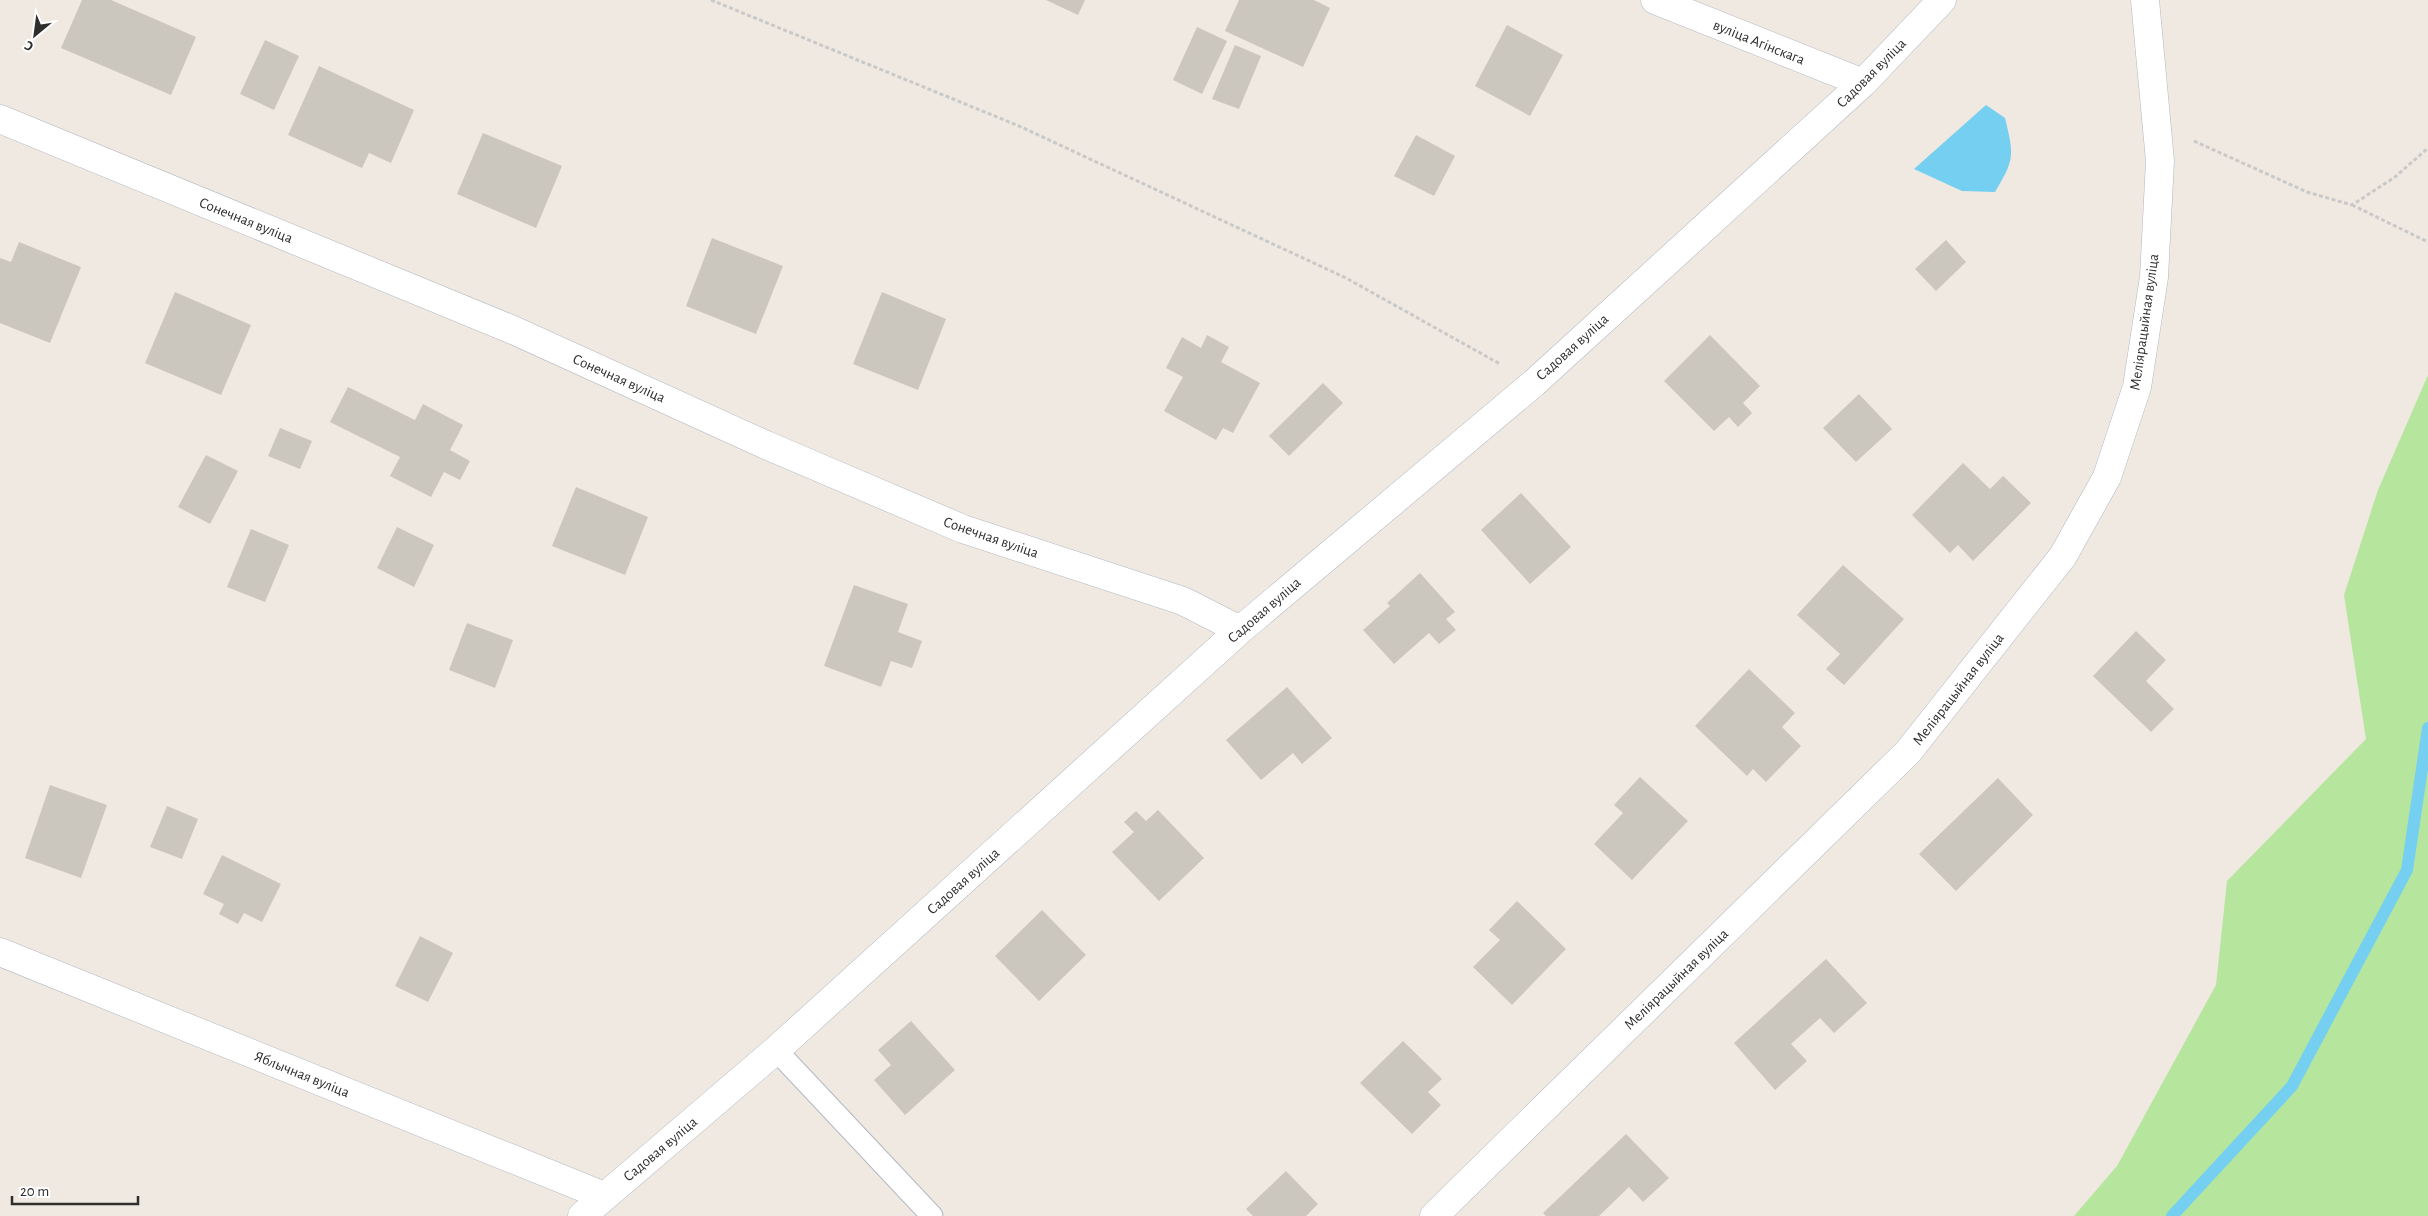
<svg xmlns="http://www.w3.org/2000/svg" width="2428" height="1216" font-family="'Alegreya Sans',sans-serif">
	<rect width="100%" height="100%" fill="#efe9e1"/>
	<path fill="#b6e59e" d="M2428 375V1216H2074L2117 1166 2216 985 2227 881 2366 739 2344 595 2378 490Z"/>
	<path fill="#75cff0" d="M1986 105 2005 118C2014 155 2015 159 1995 192L1962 191 1914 169Z"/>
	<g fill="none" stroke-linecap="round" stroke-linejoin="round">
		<path stroke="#75cff0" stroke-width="12" d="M2172 1216 2292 1086 2407 870 2428 728"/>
	</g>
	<path fill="#cbc7bf" d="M82 0H111L196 37 171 95 61 48Z
		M1046 0H1085L1078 15Z
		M1239 0H1314L1330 8 1303 67 1225 31Z
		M1507 25 1563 55 1530 116 1475 86Z
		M1197 27 1227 41 1202 94 1173 80Z
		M265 40 299 56 274 110 240 94Z
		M1235 45 1261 56 1239 109 1212 99Z
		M319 66 414 110 391 163 369 153 362 168 288 135Z
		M483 133 562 166 536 228 457 194Z
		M1416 135 1455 156 1434 196 1394 176Z
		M712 238 783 266 756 334 686 306Z
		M1946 240 1966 262 1936 291 1915 269Z
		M19 242 81 267 50 343 0 323V258L11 262Z
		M175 292 251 325 221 395 145 363Z
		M882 292 946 319 918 390 853 364Z
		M1207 335 1229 347 1221 362 1260 383 1233 433 1223 428 1216 440 1164 411 1183 377 1166 368 1182 337 1201 348Z
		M1710 335 1760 386 1743 403 1752 413 1738 427 1729 417 1714 431 1664 381Z
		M1323 383 1343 403 1289 456 1269 436Z
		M348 387 415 420 423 404 463 425 450 450 470 461 460 480 444 472 431 497 390 476 400 457 330 422Z
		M1859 394 1892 429 1856 462 1823 428Z
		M280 428 312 441 300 469 268 456Z
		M206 455 238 471 210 524 178 507Z
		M1963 463 1990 489 2003 476 2031 503 1973 561 1958 545 1950 553 1912 515Z
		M576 487 648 517 625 575 552 546Z
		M1521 493 1571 547 1530 584 1481 530Z
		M397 527 434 545 414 587 377 568Z
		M251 529 289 545 265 602 227 587Z
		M1843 565 1904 619 1844 685 1826 669 1840 654 1797 615Z
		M1420 573 1455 612 1446 619 1456 630 1439 644 1429 633 1394 664 1363 630 1390 606 1387 603Z
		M854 585 908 604 898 632 922 641 912 668 891 661 881 687 824 666Z
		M467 623 513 640 495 688 449 670Z
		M2136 631 2166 660 2146 681 2174 709 2151 732 2093 676Z
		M1749 669 1795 713 1782 727 1801 746 1766 782 1753 769 1747 776 1695 726Z
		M1287 687 1332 738 1302 764 1293 753 1261 780 1226 740Z
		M1640 777 1688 821 1632 880 1594 844 1623 813 1614 805Z
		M1998 778 2033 815 1956 891 1919 854Z
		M50 785 107 805 81 878 25 858Z
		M167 806 198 819 182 859 150 847Z
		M1158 810 1204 858 1159 901 1112 852 1134 832 1124 822 1136 811 1146 821Z
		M222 855 281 884 262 922 244 913 238 924 219 914 224 904 203 894Z
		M1517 901 1566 949 1512 1005 1473 967 1500 940 1489 930Z
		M1042 910 1086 955 1039 1001 995 956Z
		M420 936 453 953 428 1002 395 986Z
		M1826 959 1867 1003 1834 1033 1820 1018 1791 1044 1807 1061 1775 1090 1734 1043Z
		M911 1021 955 1070 905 1115 874 1080 891 1065 878 1050Z
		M1403 1041 1442 1079 1428 1092 1441 1105 1412 1134 1360 1083Z
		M1626 1134 1669 1178 1643 1202 1629 1187 1599 1216H1546L1543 1213Z
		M1286 1171 1318 1204 1306 1216H1253L1246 1209Z"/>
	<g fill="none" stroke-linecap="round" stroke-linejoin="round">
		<defs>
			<path id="lane" d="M776 1050 932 1216"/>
			<path id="street" d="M1655 0 1863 83
				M0 119 513 330 766 445 963 529 1183 601 1240 630
				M0 952 604 1196
				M582 1216 776 1050 1240 630 1534 383 1863 83 1942 0
				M1434 1216 1908 752 2063 556 2107 477 2137 387 2154 277 2160 161 2145 0"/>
		</defs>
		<use href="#lane" stroke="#b4b7c1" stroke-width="23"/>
		<use href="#street" stroke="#b4b7c1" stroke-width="29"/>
		<path stroke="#c9c9c9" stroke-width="3" stroke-dasharray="4 2.5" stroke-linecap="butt" d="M711 0 1019 126 1346 278 1500 364
			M2194 141 2307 192 2352 205 2395 177 2428 148
			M2352 205 2428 242"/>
		<use href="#lane" stroke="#fff" stroke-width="21"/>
		<use href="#street" stroke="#fff" stroke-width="28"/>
	</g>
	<g text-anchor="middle" stroke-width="5" stroke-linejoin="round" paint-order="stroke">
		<g font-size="15" fill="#2e2e2e" stroke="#fff">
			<text transform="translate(1759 42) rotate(22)" y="5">вуліца Агінскага</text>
			<text transform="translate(1871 73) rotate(-45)" y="5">Садовая вуліца</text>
			<text transform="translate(246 220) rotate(22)" y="5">Сонечная вуліца</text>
			<text transform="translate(2144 322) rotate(-82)" y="5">Меліярацыйная вуліца</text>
			<text transform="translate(1572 347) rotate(-42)" y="5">Садовая вуліца</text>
			<text transform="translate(619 378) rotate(24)" y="5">Сонечная вуліца</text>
			<text transform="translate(991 537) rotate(19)" y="5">Сонечная вуліца</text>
			<text transform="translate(1264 610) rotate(-41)" y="5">Садовая вуліца</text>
			<text transform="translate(1958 689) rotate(-52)" y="5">Меліярацыйная вуліца</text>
			<text transform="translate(963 881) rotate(-42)" y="5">Садовая вуліца</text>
			<text transform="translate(1676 979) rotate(-44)" y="5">Меліярацыйная вуліца</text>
			<text transform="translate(302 1074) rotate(22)" y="5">Яблычная вуліца</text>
			<text transform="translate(660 1149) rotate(-40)" y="5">Садовая вуліца</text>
		</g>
	</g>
	<g transform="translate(35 35) rotate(209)" stroke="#ffffff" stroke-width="4" paint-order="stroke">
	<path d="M0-4L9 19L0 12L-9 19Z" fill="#2e2e2e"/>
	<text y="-8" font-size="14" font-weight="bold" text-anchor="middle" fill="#2e2e2e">С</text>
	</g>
	<path d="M12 1196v8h126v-8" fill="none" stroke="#2e2e2e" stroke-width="2.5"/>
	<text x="20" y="1196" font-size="15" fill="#2e2e2e" stroke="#ffffff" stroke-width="4" paint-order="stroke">20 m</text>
</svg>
